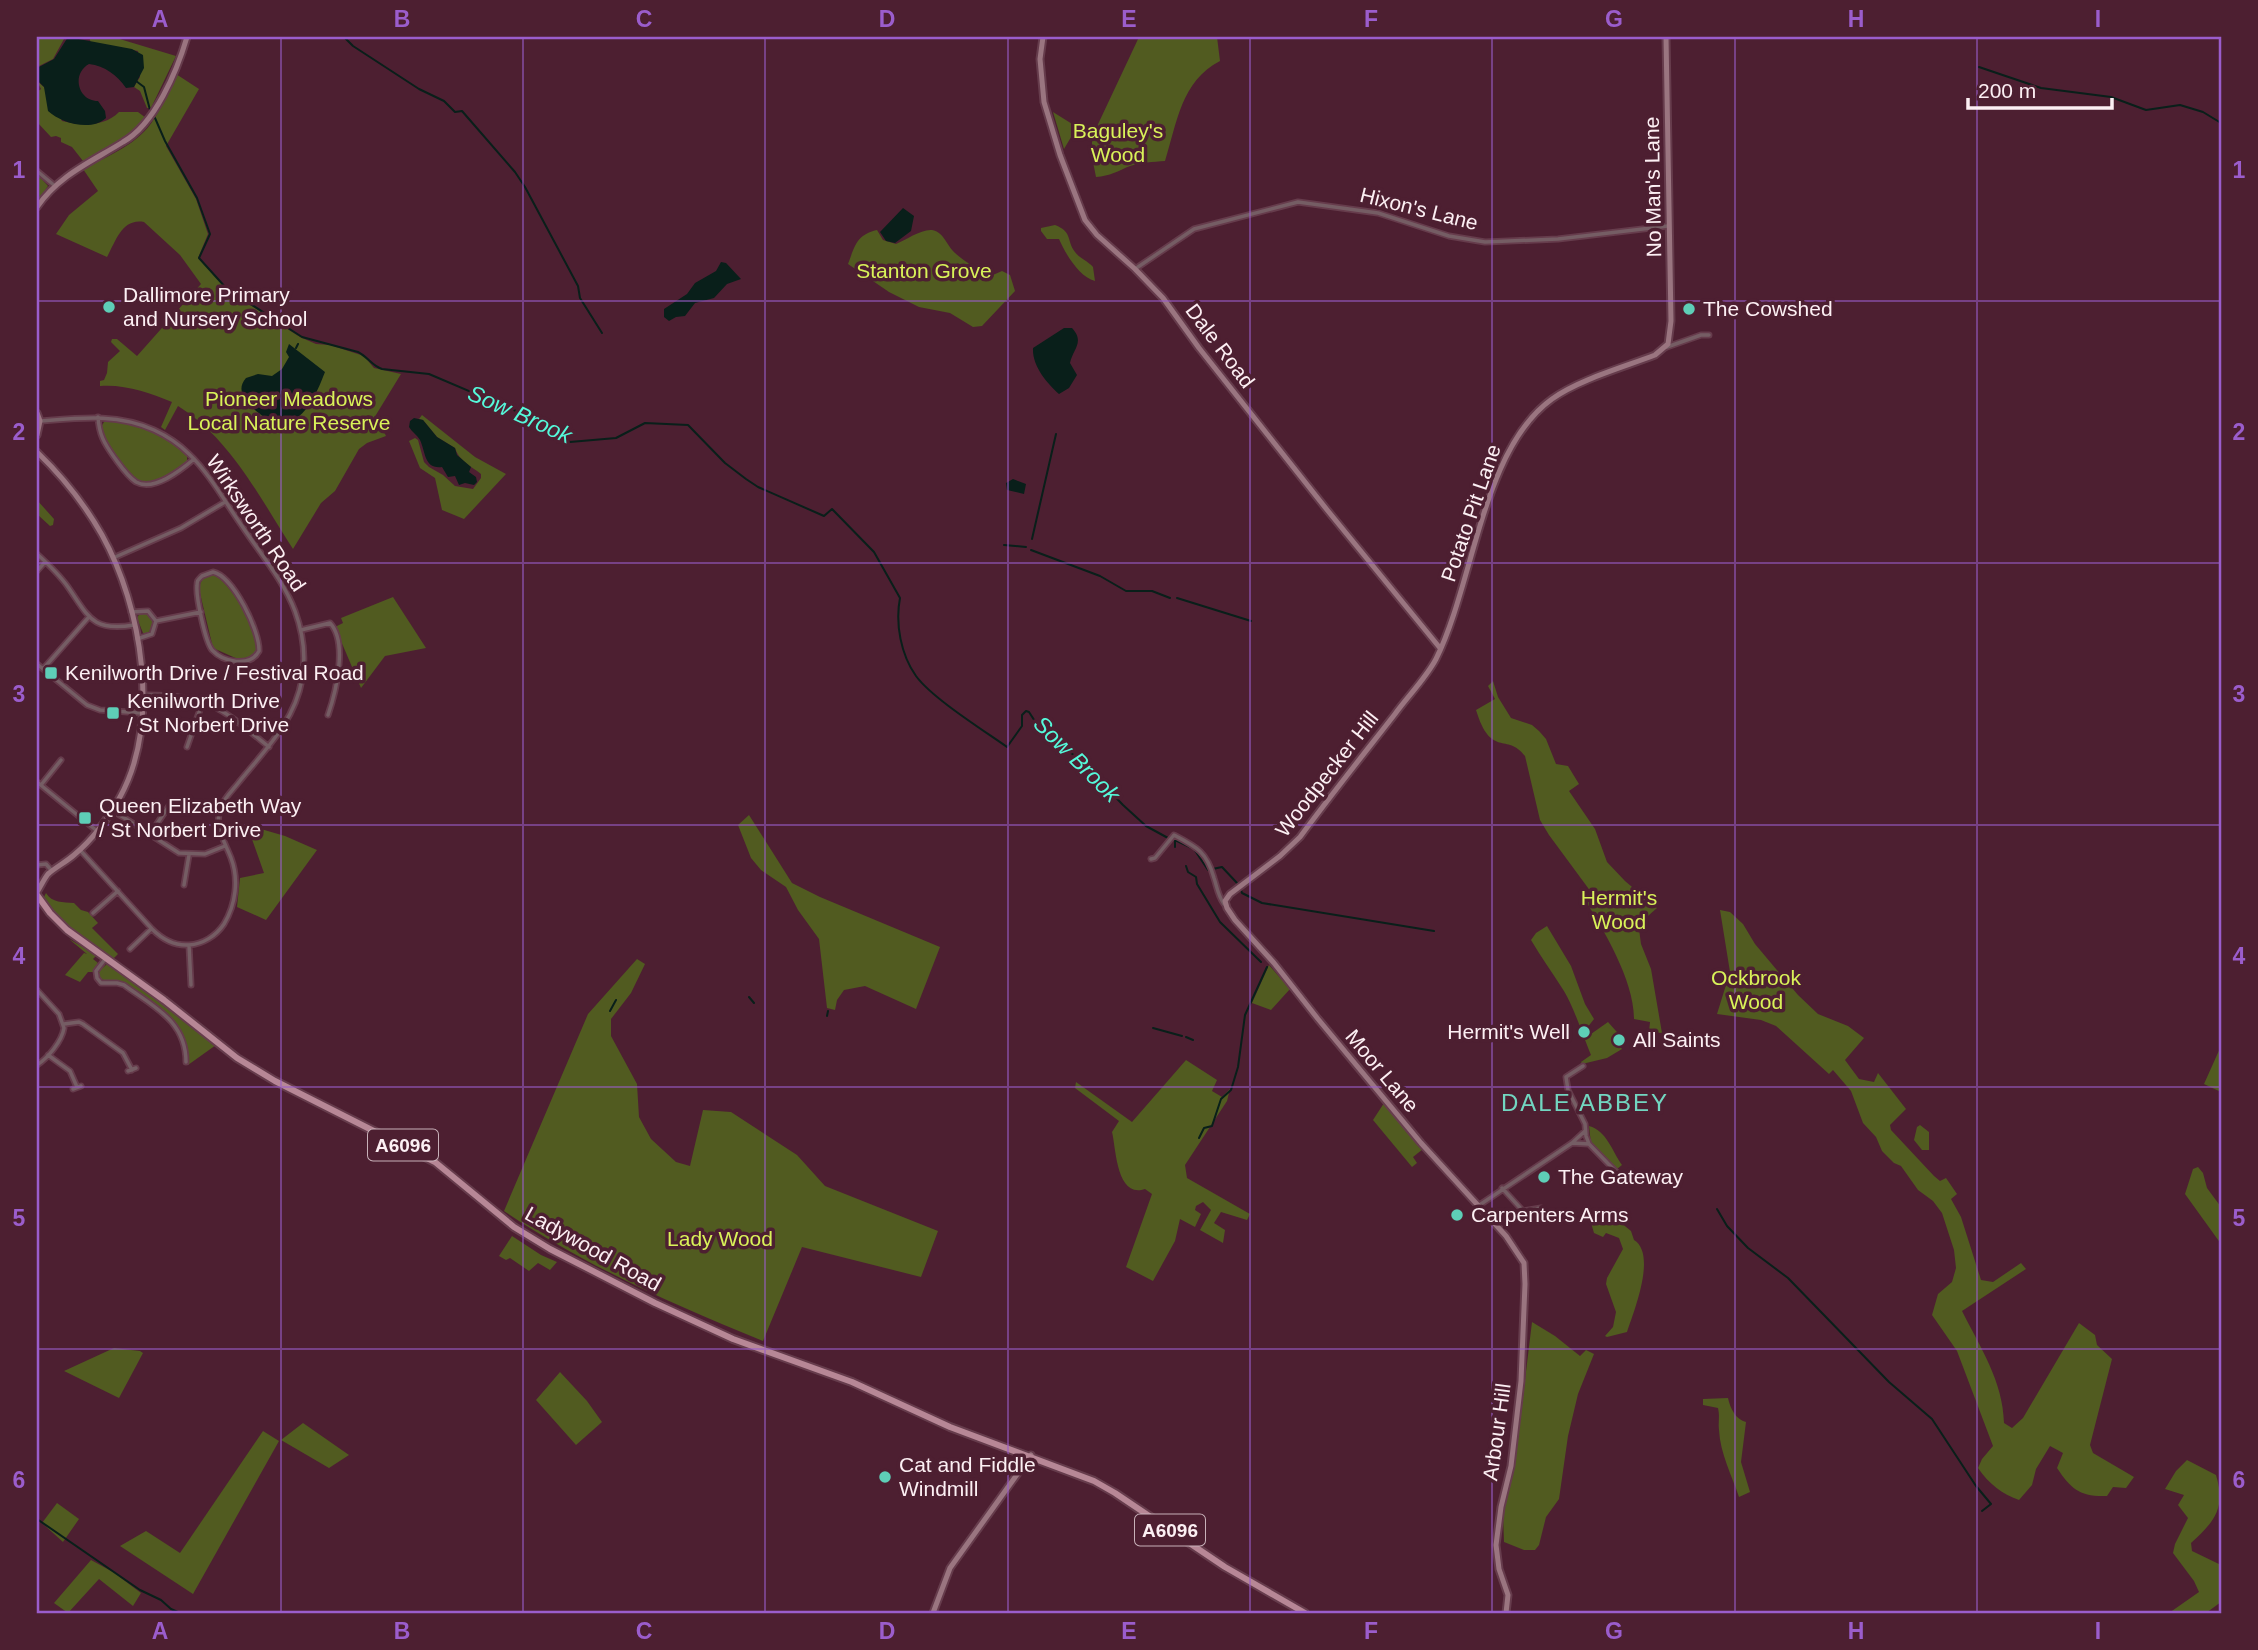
<svg xmlns="http://www.w3.org/2000/svg" width="2258" height="1650" font-family="Helvetica,sans-serif">
	<rect width="100%" height="100%" fill="#4d1f31"/>
	<path fill="#515b20" d="M37 37H59L64 39 53 59 37 67Z
		M89 37H113L176 56 151 108H147L140 91 134 87 140 77 138 51 91 43Z
		M1139 37H1217L1220 61C1181 81 1177 123 1165 161 1153 162 1141 162 1130 166 1118 171 1110 176 1096 177L1092 157V137Z
		M176 74 199 89 166 146 196 199 208 234 198 258 227 290 300 337 316 344 330 345 364 356 374 368 401 374 371 423 384 432 386 436 367 443 359 449 335 491 321 503 293 549C260 498 230 438 178 406L165 430 161 427 172 402C150 393 125 384 100 386V381L104 380 107 373 108 362 120 351 111 342 112 339H117L137 356 201 284 180 255 144 222C122 218 116 241 107 257L56 234 69 215 98 191 83 169C108 156 139 144 154 119 163 105 169 89 176 74Z
		M37 81 44 87 62 121C82 126 104 127 119 112H138L146 118 124 138 83 161 72 147 61 142V138L56 136 51 137 37 122V92L41 89Z
		M1053 112 1077 127 1064 149Z
		M37 174 48 186 37 203Z
		M1055 225C1073 232 1066 240 1075 252 1079 258 1088 261 1093 267L1095 281C1079 277 1065 253 1059 239H1047L1041 231V228Z
		M877 230 883 240 896 244C906 240 921 229 932 230 944 232 947 246 955 253 965 262 980 271 993 275L1002 271 1010 275 1015 291 982 326 973 327 950 313 919 307 889 292 848 264C855 246 856 235 877 230Z
		M422 415 475 457 506 474 464 519 442 510 435 478 420 468 409 441 415 438 418 440 424 462 429 467 443 475 455 486 473 489 481 478V474C471 466 459 461 455 448L437 437 423 420 419 419Z
		M111 420C140 425 165 434 187 455V461C178 471 157 484 143 482 126 480 105 442 101 427L104 422Z
		M37 500 54 519 53 525 50 526 37 514Z
		M214 574C229 582 260 631 258 648 257 654 256 654 252 658L240 660 213 648 199 589C200 580 205 575 214 574Z
		M393 597 426 648 385 656 361 688 335 627 343 623 341 618Z
		M140 613C149 612 153 617 154 625L148 633H143L137 618Z
		M1493 681 1498 697 1511 718 1532 725 1539 731 1546 739 1556 764 1568 766 1579 784 1569 791 1595 829 1607 862 1625 881 1657 908 1640 923 1639 929 1641 944 1651 969 1662 1033 1649 1032 1650 1022 1634 1019C1634 980 1604 931 1584 898L1591 892 1549 835 1540 820 1525 756C1507 732 1491 759 1476 710L1495 699 1488 686Z
		M749 815 792 883 820 897 940 947 916 1009 865 986 844 990 837 1000 835 1010 827 1008 819 939 798 910 786 887 761 870 751 858 738 825Z
		M247 825 285 836 317 850 266 920 237 907 240 878 264 873Z
		M46 893C52 903 63 902 74 903L81 910 88 912 98 923 92 928 118 954 113 959C89 943 54 923 44 897Z
		M1720 910 1730 912 1743 924 1755 944 1798 995 1818 1014 1848 1026 1864 1038 1845 1060 1859 1079 1874 1082 1878 1073 1906 1109 1890 1125 1891 1130 1934 1176 1940 1181 1946 1178 1957 1194 1951 1199 1961 1217 1981 1280 1993 1282 2021 1263 2026 1269 1962 1311C1980 1347 2003 1381 2004 1423L2012 1428 2023 1418 2079 1323 2095 1335 2097 1345 2112 1359 2090 1445 2093 1453 2134 1477 2126 1488 2113 1487 2107 1496C2080 1497 2071 1489 2057 1468L2063 1453 2050 1446 2036 1469 2032 1485 2019 1500C2002 1494 1989 1484 1978 1468L1982 1459 1993 1446 1957 1351 1932 1315 1938 1294 1952 1282 1956 1268 1954 1250 1942 1213 1933 1201 1918 1190 1901 1166 1894 1163 1882 1151 1876 1137 1863 1123 1851 1091 1833 1070 1829 1074 1776 1026 1761 1020 1717 1014 1730 972Z
		M1547 926 1571 966 1585 1004 1594 1019 1587 1028 1591 1034 1608 1022 1624 1040 1619 1045 1622 1049 1607 1058 1582 1064 1581 1062 1591 1055C1583 1036 1573 1004 1562 988 1552 972 1541 957 1531 940L1536 933Z
		M69 939 97 955 93 959 98 963 93 972H88L80 982 65 975 84 953 87 954Z
		M637 959 645 964 631 993 611 1019V1036L637 1084 639 1117 651 1139 676 1162 690 1166 703 1110 731 1112 797 1155 825 1186 938 1231 921 1277 802 1247 763 1341C674 1305 584 1265 504 1211L588 1014Z
		M107 964 165 1005 216 1045 188 1065C188 1021 156 1007 125 984 116 979 106 983 99 978L98 972Z
		M1269 965 1290 989 1271 1010 1252 1003Z
		M2221 1046V1092L2204 1084Z
		M1186 1060 1217 1080 1212 1091 1222 1097 1230 1089 1227 1101 1185 1165 1187 1178 1250 1214 1247 1220 1221 1212 1214 1223 1225 1230 1223 1243 1200 1230 1211 1210 1203 1202 1196 1206 1195 1210 1201 1214 1195 1227 1180 1219 1175 1241 1153 1281 1126 1267 1152 1194 1145 1189C1116 1199 1116 1147 1112 1132L1119 1121 1075 1088 1076 1082 1132 1122Z
		M1384 1103 1423 1149 1413 1157 1417 1163 1412 1167 1373 1120Z
		M1920 1125 1929 1132V1150H1922L1914 1140 1917 1127Z
		M1589 1126C1607 1131 1612 1151 1622 1165L1617 1169 1591 1144Z
		M2198 1167 2203 1173 2207 1188 2221 1207V1244L2185 1194 2193 1169Z
		M1601 1213 1621 1219 1620 1222 1631 1231 1634 1240C1657 1254 1634 1311 1627 1332L1607 1337 1605 1336 1613 1327 1616 1312 1606 1284 1607 1278 1623 1249 1619 1238 1606 1233 1603 1237 1594 1233 1589 1216Z
		M512 1236 541 1255 557 1262 550 1270 538 1263 529 1271 510 1258 506 1260 499 1256Z
		M1532 1322 1555 1336 1580 1356 1586 1350 1594 1354 1578 1394 1568 1436 1559 1499 1546 1517 1539 1545 1535 1550H1524L1504 1542 1503 1514 1515 1462Z
		M114 1348 140 1351 143 1353 119 1398 64 1371Z
		M560 1372 587 1401 602 1422 576 1445 536 1400Z
		M1728 1398C1730 1408 1736 1420 1746 1422L1741 1462 1750 1492 1739 1497C1732 1476 1720 1453 1719 1430 1718 1422 1720 1417 1718 1408L1703 1405V1399Z
		M303 1423 349 1455 329 1468 281 1440Z
		M263 1431 279 1441 193 1594 120 1546 146 1531 180 1553Z
		M2187 1460 2216 1475C2226 1508 2215 1521 2191 1543L2192 1551 2221 1565V1602L2206 1613H2169L2199 1592 2194 1581 2173 1553 2175 1544 2188 1518 2178 1505 2184 1495 2165 1489 2176 1471Z
		M57 1503 79 1519 63 1542 42 1523Z
		M91 1560 113 1572 141 1593 133 1606 99 1579 68 1613 54 1603Z"/>
	<path fill="#091f1a" d="M68 37 132 49 143 55 144 68 134 87 126 88C117 75 105 66 89 64 71 74 78 101 98 101L105 111 106 118C91 132 61 123 48 111L44 87 37 80V68L54 59Z
		M903 208 914 216 911 231 895 243 886 241 880 232Z
		M721 262 726 263 741 279 727 284 714 298 695 303 685 316 676 317 669 321 664 317V309L687 294 695 283 716 271Z
		M1064 328H1072C1085 342 1073 349 1070 363L1077 375 1069 388 1059 394C1047 383 1032 366 1033 348Z
		M289 344 325 372C316 395 305 422 278 426 264 417 229 397 246 378L258 374 272 376 282 369 289 357 286 352Z
		M414 418 423 420 437 437 455 448 457 455 471 467 469 472 476 477 477 482 474 485 465 483 459 485 455 476 448 477 442 467C424 469 426 453 420 440 417 435 412 432 409 427L410 421Z
		M1013 479 1026 484 1024 494 1007 490 1006 483Z"/>
	<g fill="none" stroke-linecap="round" stroke-linejoin="round">
		<path stroke="#091f1a" stroke-width="2" d="M344 37 353 46 419 89 444 101 455 112 462 111 515 172 525 187 578 286 580 298 602 333
			M1979 67 2041 88 2111 97 2146 110 2180 105 2203 112 2221 123
			M136 81 144 87 150 110
			M155 118 165 141 197 198 210 234 199 258 227 289 302 337 358 352C368 357 372 366 382 369L429 374 530 417 536 426 570 442 616 438 645 423 688 425 725 463 746 479 758 487 824 516 832 509 874 552 900 598C895 624 901 655 916 676 932 698 983 730 1007 747L1022 726V715L1026 711 1029 712 1038 726 1081 761 1123 805 1146 826 1168 838
			M296 348 298 344
			M1032 539 1056 434
			M1004 545 1026 547
			M1031 550 1100 576 1126 591H1152L1170 598
			M1177 598 1251 621
			M1175 847V840L1194 849 1208 870 1222 867 1237 883
			M1186 866 1188 872 1196 877 1197 884 1220 922 1261 962
			M1241 890 1242 893 1262 903 1434 931
			M749 997 754 1003
			M610 1011 616 1000
			M827 1016 828 1011
			M1153 1028 1182 1036
			M1186 1037 1193 1040
			M1199 1138 1204 1128 1212 1126 1221 1099 1231 1090 1238 1067 1245 1015 1267 967
			M1717 1209 1727 1226 1748 1248 1788 1278 1889 1382 1932 1419 1976 1486 1991 1504 1982 1511
			M37 1519 140 1590 161 1600 171 1609 180 1613"/>
		<defs>
			<path id="street" d="M37 171 55 186
				M1135 269 1194 229 1298 202 1378 213 1449 236 1485 242 1558 239 1668 226
				M1667 347 1701 335H1709
				M98 417C99 434 104 443 114 457 120 465 127 476 136 482 154 492 181 470 194 459
				M40 421C79 418 117 413 154 430 167 436 179 444 189 454 210 474 225 502 242 526 260 553 284 581 295 611 303 633 306 657 302 679 295 721 265 750 239 782 233 790 224 798 221 807 213 825 225 842 231 858 239 879 236 904 224 924 216 936 203 944 189 945 175 946 162 939 152 929L80 850
				M37 554C48 564 59 574 68 587 89 617 92 632 134 625
				M113 558 181 528 225 502
				M37 571 45 562
				M213 572C233 576 260 631 259 651 250 668 223 662 212 650 205 641 196 597 197 586 197 580 198 580 202 576Z
				M131 612 148 611 156 621 152 634 137 639
				M156 621 201 612
				M301 630 330 623C348 642 336 692 328 715
				M37 664 87 705 100 710 142 713
				M43 669 88 618
				M143 695C208 694 221 708 269 747
				M187 747 203 701
				M37 782 97 831
				M41 785 61 760
				M112 810 179 853 205 854 225 846
				M150 834 173 800
				M1151 859 1155 858 1174 835C1197 847 1207 852 1214 878 1217 887 1218 896 1224 904
				M37 865 46 864 52 871
				M184 885 189 855
				M93 913 118 891
				M189 945 191 985
				M130 949 151 929
				M106 958 96 971 97 978 101 983H117L124 985C154 1007 186 1021 186 1062
				M37 990 59 1014 64 1028C62 1041 48 1058 37 1065
				M64 1024 79 1022 83 1024 123 1053 132 1070
				M48 1055 70 1071 77 1087
				M1583 1066 1566 1077 1568 1090 1585 1124 1586 1136 1589 1144 1626 1182
				M128 1071 136 1068
				M73 1089 81 1086
				M1572 1143 1589 1144
				M1502 1188 1523 1211 1541 1208
				M1478 1206 1572 1143 1585 1131"/>
			<path id="secondary" d="M1043 37 1040 59 1044 102 1060 155 1085 220 1097 235 1135 269 1163 298 1199 348 1328 511 1440 648
				M37 207C59 175 91 162 123 142 155 124 177 71 187 37
				M37 413 40 421 37 435
				M37 452C63 477 84 503 102 535 142 607 161 722 120 797 108 819 93 839 74 855 66 862 56 867 48 874 44 879 41 886 37 892
				M933 1613 950 1568 1031 1455
				M1506 1613 1508 1595 1499 1569 1496 1545 1501 1507 1511 1466 1521 1381 1525 1284 1524 1263 1506 1236 1421 1143 1318 1019 1274 963 1235 920 1227 908 1225 901 1230 894 1280 856 1300 837C1331 795 1363 755 1395 714 1408 696 1426 678 1436 659 1474 583 1482 449 1552 399 1578 380 1624 367 1655 355L1668 344 1671 321 1666 37"/>
			<path id="primary" d="M37 895 50 913 67 930 164 1000 237 1058 275 1081 435 1162 514 1227 550 1249 655 1303 733 1339 852 1382 950 1427 1094 1481 1115 1493 1225 1567 1305 1613"/>
		</defs>
		<use href="#street" stroke="#663c4c" stroke-width="7"/>
		<use href="#secondary" stroke="#663c4c" stroke-width="9"/>
		<use href="#primary" stroke="#663c4c" stroke-width="10"/>
		<use href="#street" stroke="#755d64" stroke-width="3.5"/>
		<use href="#secondary" stroke="#9a7580" stroke-width="5"/>
		<use href="#primary" stroke="#b78796" stroke-width="6"/>
	</g>
	<path fill="none" stroke="#9b5dcc" stroke-width="2" stroke-opacity="0.55" d="M281 37V1613M523 37V1613M765 37V1613M1008 37V1613M1250 37V1613M1492 37V1613M1735 37V1613M1977 37V1613M37 301H2221M37 563H2221M37 825H2221M37 1087H2221M37 1349H2221"/>
	<g fill="#5eceb7" stroke="#4d1f31" stroke-width="2.5">
		<circle cx="109" cy="307" r="7"/>
		<circle cx="1689" cy="309" r="7"/>
		<rect x="44" y="666" width="14" height="14" rx="3.5"/>
		<rect x="106" y="706" width="14" height="14" rx="3.5"/>
		<rect x="78" y="811" width="14" height="14" rx="3.5"/>
		<circle cx="1584" cy="1032" r="7"/>
		<circle cx="1619" cy="1040" r="7"/>
		<circle cx="1544" cy="1177" r="7"/>
		<circle cx="1457" cy="1215" r="7"/>
		<circle cx="885" cy="1477" r="7"/>
	</g>
	<g text-anchor="middle" stroke-width="7" stroke-linejoin="round" paint-order="stroke">
		<g fill="#4d1f31" stroke="#c8b1b9" stroke-width="2">
			<rect x="368" y="1129.5" width="70" height="31" rx="5"/>
			<rect x="1135" y="1514.5" width="70" height="31" rx="5"/>
		</g>
		<g font-size="19" font-weight="bold" fill="#fceff3">
			<text x="403" y="1152">A6096</text>
			<text x="1170" y="1537">A6096</text>
		</g>
		<g font-size="21" fill="#d9f259" stroke="#4d1f31">
			<text x="1118" y="138">Baguley's<tspan x="1118" dy="24">Wood</tspan></text>
			<text x="924" y="278">Stanton Grove</text>
			<text x="289" y="406">Pioneer Meadows<tspan x="289" dy="24">Local Nature Reserve</tspan></text>
			<text x="1619" y="905">Hermit's<tspan x="1619" dy="24">Wood</tspan></text>
			<text x="1756" y="985">Ockbrook<tspan x="1756" dy="24">Wood</tspan></text>
			<text x="720" y="1246">Lady Wood</text>
		</g>
		<g font-size="21" fill="#fceff3" stroke="#4d1f31">
			<text transform="translate(1653 187) rotate(-91)" y="7">No Man's Lane</text>
			<text transform="translate(1419 209) rotate(14)" y="7">Hixon's Lane</text>
			<text transform="translate(1220 346) rotate(53)" y="7">Dale Road</text>
			<text transform="translate(1471 513) rotate(-71)" y="7">Potato Pit Lane</text>
			<text transform="translate(256 523) rotate(56)" y="7">Wirksworth Road</text>
			<text transform="translate(1327 774) rotate(-52)" y="7">Woodpecker Hill</text>
			<text transform="translate(1382 1071) rotate(50)" y="7">Moor Lane</text>
			<text transform="translate(593 1249) rotate(29)" y="7">Ladywood Road</text>
			<text transform="translate(1497 1432) rotate(-82)" y="7">Arbour Hill</text>
		</g>
		<g font-size="21" fill="#fceff3" stroke="#4d1f31" text-anchor="start">
			<text x="123" y="302">Dallimore Primary<tspan x="123" dy="24">and Nursery School</tspan></text>
			<text x="1703" y="316">The Cowshed</text>
			<text x="65" y="680">Kenilworth Drive / Festival Road</text>
			<text x="127" y="708">Kenilworth Drive<tspan x="127" dy="24">/ St Norbert Drive</tspan></text>
			<text x="99" y="813">Queen Elizabeth Way<tspan x="99" dy="24">/ St Norbert Drive</tspan></text>
			<text x="1570" y="1039" text-anchor="end">Hermit's Well</text>
			<text x="1633" y="1047">All Saints</text>
			<text x="1558" y="1184">The Gateway</text>
			<text x="1471" y="1222">Carpenters Arms</text>
			<text x="899" y="1472">Cat and Fiddle<tspan x="899" dy="24">Windmill</tspan></text>
		</g>
		<g font-size="23" font-style="italic" fill="#55f9da" stroke="#4d1f31">
			<text transform="translate(520 414) rotate(24)" y="8">Sow Brook</text>
			<text transform="translate(1077 759) rotate(45)" y="8">Sow Brook</text>
		</g>
		<g font-size="24" letter-spacing="2" fill="#72d6c1" stroke="#4d1f31">
			<text x="1585" y="1111">DALE ABBEY</text>
		</g>
	</g>
	<rect width="2258" height="1650" fill="none" stroke="#4d1f31" stroke-width="77"/>
	<path d="M1968 98v10h144v-10" fill="none" stroke="#fceff3" stroke-width="3.5"/>
	<text x="1978" y="98" font-size="21" fill="#fceff3" stroke="#4d1f31" stroke-width="5" paint-order="stroke">200 m</text>
	<rect x="38" y="38" width="2182" height="1574" fill="none" stroke="#9b5dcc" stroke-width="2.5"/>
	<g font-size="23" text-anchor="middle" font-weight="bold" fill="#9b5dcc">
		<text x="160" y="27">A</text>
		<text x="402" y="27">B</text>
		<text x="644" y="27">C</text>
		<text x="887" y="27">D</text>
		<text x="1129" y="27">E</text>
		<text x="1371" y="27">F</text>
		<text x="1614" y="27">G</text>
		<text x="1856" y="27">H</text>
		<text x="2098" y="27">I</text>
		<text x="19" y="178">1</text>
		<text x="2239" y="178">1</text>
		<text x="19" y="440">2</text>
		<text x="2239" y="440">2</text>
		<text x="19" y="702">3</text>
		<text x="2239" y="702">3</text>
		<text x="19" y="964">4</text>
		<text x="2239" y="964">4</text>
		<text x="19" y="1226">5</text>
		<text x="2239" y="1226">5</text>
		<text x="19" y="1488">6</text>
		<text x="2239" y="1488">6</text>
		<text x="160" y="1639">A</text>
		<text x="402" y="1639">B</text>
		<text x="644" y="1639">C</text>
		<text x="887" y="1639">D</text>
		<text x="1129" y="1639">E</text>
		<text x="1371" y="1639">F</text>
		<text x="1614" y="1639">G</text>
		<text x="1856" y="1639">H</text>
		<text x="2098" y="1639">I</text>
	</g>
</svg>
